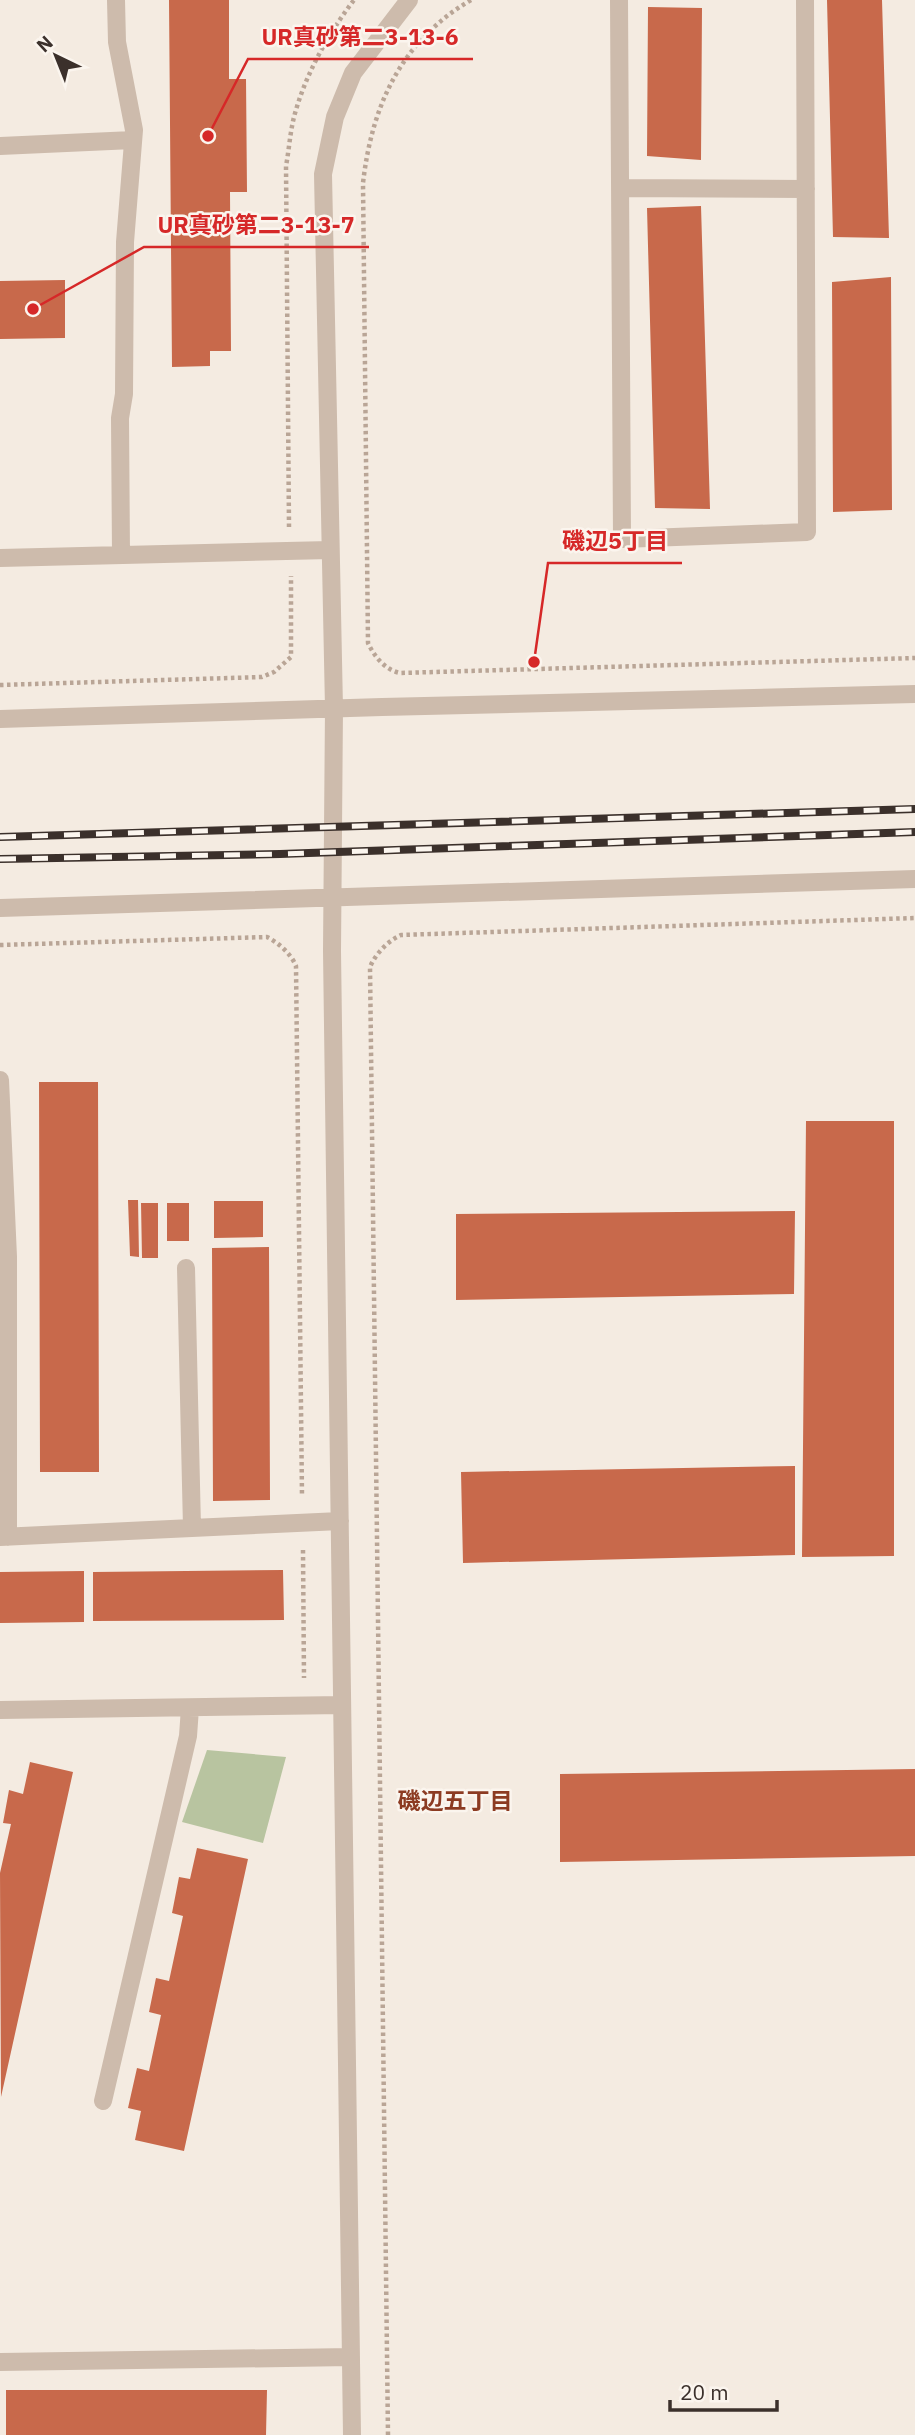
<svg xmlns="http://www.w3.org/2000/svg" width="915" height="2435" font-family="'IBM Plex Sans','Noto Sans JP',sans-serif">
	<rect width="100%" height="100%" fill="#f4ebe1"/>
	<path fill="#b8c4a0" d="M207 1750 286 1757 263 1843 182 1822Z"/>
	<path fill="#c8694b" d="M169 0H229V79H246L247 192H230L231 351H210V366L172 367Z
		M827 0H882L889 238 833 237Z
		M648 7 702 8 701 160 647 156Z
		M701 206 710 509 655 508 647 208Z
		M891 277 892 510 833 512 832 282Z
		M65 280V338L0 339V281Z
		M39 1082H98L99 1472H40Z
		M806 1121H894V1556L802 1557Z
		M128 1200H138L139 1257 130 1256Z
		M214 1201H263V1237L214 1238Z
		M141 1203H158V1258H142Z
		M167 1203H189V1241H167Z
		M795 1211 794 1294 456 1300V1214Z
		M269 1247 270 1500 213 1501 212 1248Z
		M795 1466V1555L463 1563 461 1472Z
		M283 1570 284 1620 93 1621V1572Z
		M84 1571V1622L0 1623V1572Z
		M30 1762 73 1772 1 2097 0 1873 11 1824 3 1823 9 1790 23 1794Z
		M915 1769V1856L560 1862V1774Z
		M197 1848 248 1859 184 2151 135 2140 141 2111 128 2108 137 2068 149 2071 161 2015 149 2012 156 1978 169 1981 183 1916 172 1913 179 1877 190 1879Z
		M6 2390H267L266 2435H6Z"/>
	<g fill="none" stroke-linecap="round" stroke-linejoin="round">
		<path stroke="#b9a596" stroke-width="4.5" stroke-dasharray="3.5 3.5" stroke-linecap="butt" d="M471 0C401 41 372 105 363 183L368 643C374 656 385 670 400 673L915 658
			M289 527 286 166C289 150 290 133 294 117 305 75 328 34 354 0
			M0 685 262 677 274 672 291 657V576
			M0 945 267 937C279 943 291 954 296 966L302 1496
			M303 1550 304 1678
			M388 2435 370 967C376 953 388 941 401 935L915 918"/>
		<path stroke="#cdbbac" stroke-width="18" d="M116 0 117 42 134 130 125 242 124 394 120 418 121 555
			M619 0 622 539 807 532 805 0
			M0 146 133 140
			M620 188 806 189
			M0 558 330 550
			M0 719 382 707 915 694
			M0 908 915 879
			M0 1080 8 1257V1537
			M186 1268 192 1528
			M0 1537 340 1521
			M0 1710 342 1705
			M103 2101 188 1736 190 1708
			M0 2362 351 2357
			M352 2435 332 951 334 708 323 174 335 117 353 73 409 0"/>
		<defs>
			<path id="rail" d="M0 837 915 809
				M0 859 280 854 915 832"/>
		</defs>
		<use href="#rail" stroke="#3b302b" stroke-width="8"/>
		<use href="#rail" stroke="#fbf5ee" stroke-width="5" stroke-dasharray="16" stroke-linecap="butt"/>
	</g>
	<g text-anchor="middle" stroke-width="5" stroke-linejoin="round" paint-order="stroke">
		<g font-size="23" font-weight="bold" fill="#8c3b22" stroke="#fbf5ee">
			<text x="455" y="1809">磯辺五丁目</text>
		</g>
	</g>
	<path fill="none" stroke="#d62828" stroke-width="2.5" d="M208 136L248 59H473M33 309L144 247H369M534 662L548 563H682"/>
	<g fill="#d62828" stroke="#fbf5ee" stroke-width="2.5">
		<circle cx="208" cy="136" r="7"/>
		<circle cx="33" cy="309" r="7"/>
		<circle cx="534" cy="662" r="7"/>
	</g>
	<g font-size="23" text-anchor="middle" font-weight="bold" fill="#d62828" stroke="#fbf5ee" stroke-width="5" stroke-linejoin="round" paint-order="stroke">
		<text x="360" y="45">UR真砂第二3-13-6</text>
		<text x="256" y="233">UR真砂第二3-13-7</text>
		<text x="615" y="549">磯辺5丁目</text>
	</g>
	<g transform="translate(56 56) rotate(317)" stroke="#fbf5ee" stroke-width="5" paint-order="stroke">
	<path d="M0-5L12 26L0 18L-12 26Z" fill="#3b302b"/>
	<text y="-10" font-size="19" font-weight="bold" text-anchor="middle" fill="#3b302b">N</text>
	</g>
	<path d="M670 2400v10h107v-10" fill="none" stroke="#3b302b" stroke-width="3.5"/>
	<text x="680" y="2400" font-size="21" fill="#3b302b" stroke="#fbf5ee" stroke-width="5" paint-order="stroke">20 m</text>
</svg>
